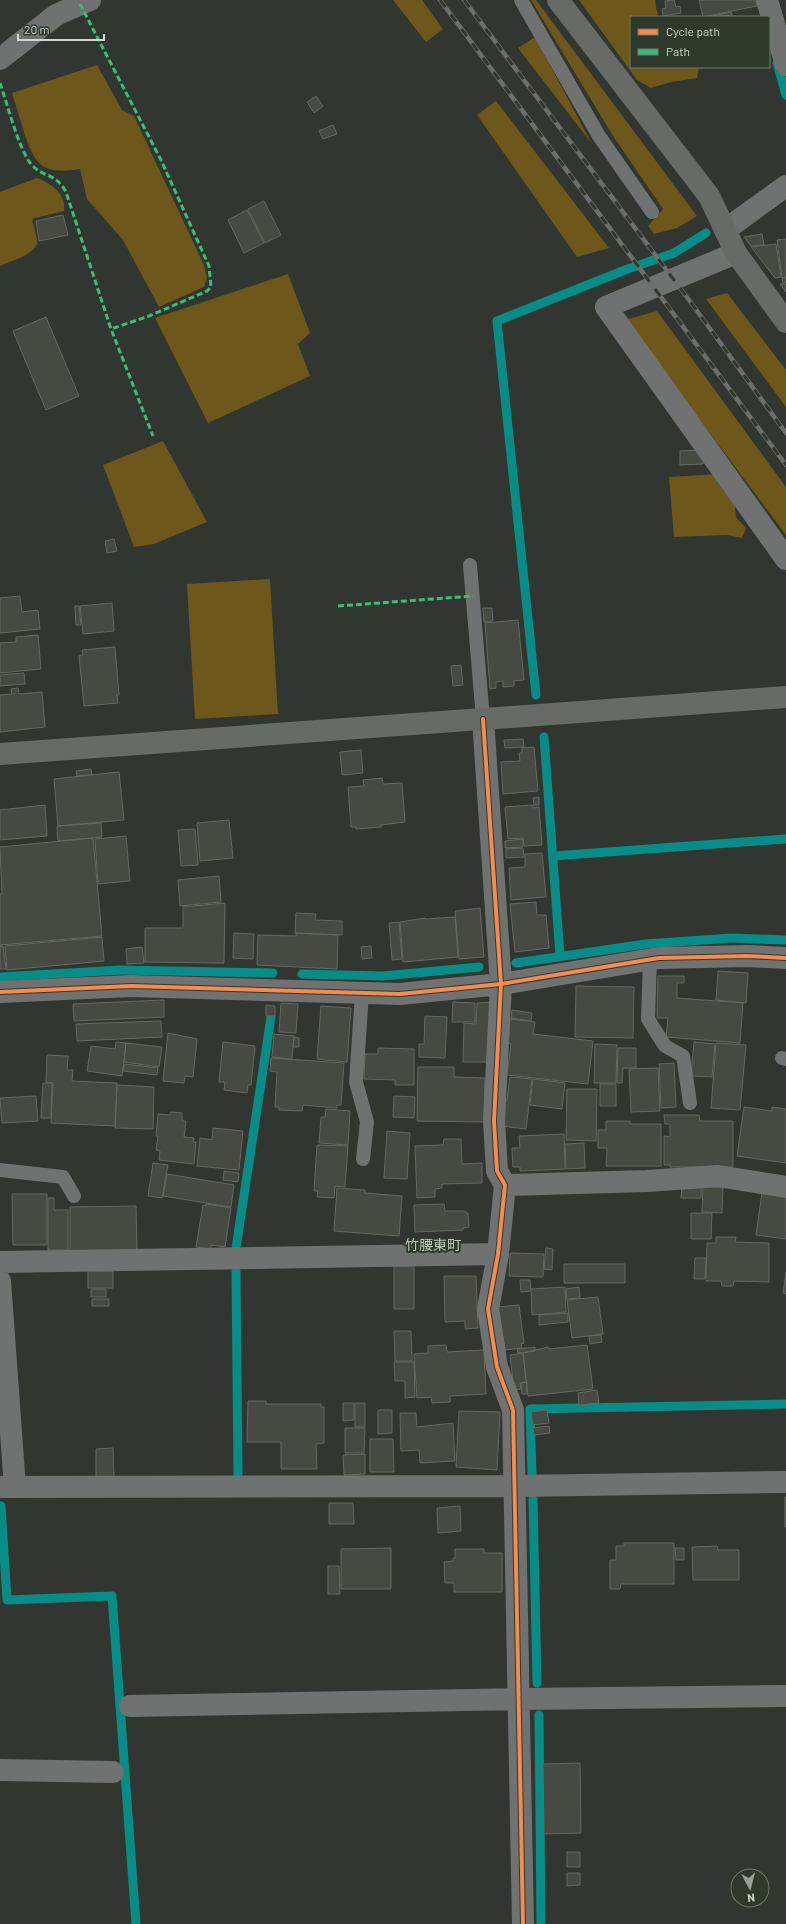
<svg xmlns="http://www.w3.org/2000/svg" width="786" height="1924" font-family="Barlow,'Noto Sans JP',sans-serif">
	<rect width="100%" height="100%" fill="#313630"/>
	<path fill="#6e571a" d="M393 0H422L443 29 426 42Z
		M531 0H536L697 216 677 228 654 234 648 226 663 209 613 136Z
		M579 0H655L658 17H631V67H699L697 78 671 82 651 88 637 80Z
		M535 37 592 144 518 48Z
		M97 65 122 110 134 116 204 265 207 278 204 287 159 307 123 240 87 199 80 169C43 175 35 166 24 132 20 119 16 106 12 93Z
		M496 101 609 248 577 257 477 115Z
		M37 178C52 184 66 193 64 211L35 218 32 220C34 227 37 236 37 243 36 254 9 262 0 266V192Z
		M288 274 310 333 298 344 310 376 208 423 155 318Z
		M727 293 786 370V407L706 299Z
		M657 311 786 487V535L625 320Z
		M163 441 207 522 154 544 134 547 103 465Z
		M719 474 734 496 736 517 746 528 742 538 727 535 674 537 669 477Z
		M270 579 278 714 195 719 187 584Z"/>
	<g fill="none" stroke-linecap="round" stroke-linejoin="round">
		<path stroke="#088c88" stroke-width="9" d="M777 63 786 95
			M536 695 497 321 625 270 674 253 706 233
			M544 737 560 956
			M553 856 786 839
			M516 963 646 944 731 938 786 940
			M302 974 383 976 479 967
			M0 977 121 970 273 973
			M236 1248 271 1017
			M236 1272 238 1474
			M532 1475 530 1409 786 1404
			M533 1499 537 1683
			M1 1506 7 1600 112 1596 136 1924
			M539 1715 541 1924"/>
	</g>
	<path fill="#464a43" stroke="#666963" d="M674 0 676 7 680 6 681 13 663 16 662 9 666 8 665 1Z
		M699 0H756L757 6 703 17Z
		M731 12 732 15 708 17Z
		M316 96 323 106 314 113 307 102Z
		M333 125 337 134 323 139 319 131Z
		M264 201 281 235 265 243 248 209Z
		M247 210 264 243 244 253 228 220Z
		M63 215 68 235 39 241 36 221Z
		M762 234 764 245 751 246 744 237Z
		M786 239V277L782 278 777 240Z
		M776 244 781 277 775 278 751 247Z
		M782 278H786V282L783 283Z
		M780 284H786V292Z
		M46 317 79 396 46 410 13 331Z
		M703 450V464L680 465V451Z
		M114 539 117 551 107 553 105 541Z
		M20 596 22 612 38 610 40 629 0 633V598Z
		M112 603 114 631 83 634 80 606Z
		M75 606H79L81 625H76Z
		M483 608H492L493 621 484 622Z
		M518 620 524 680 514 681V686L503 687V681L496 682V688L490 689 485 623Z
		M38 635 41 669 0 673V643L16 642V637Z
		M115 647 119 695H117L118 703 84 706 79 656 83 655 82 650Z
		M461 665 463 685 453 686 451 666Z
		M24 673 25 684 0 686V675Z
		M18 688 19 694 42 692 45 727 0 732V695L12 694 11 689Z
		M523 739 524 747 505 748 504 740Z
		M534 747 538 791 503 794 501 762 520 761 519 753H522V748Z
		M361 750 363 773 342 775 340 752Z
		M91 769 92 775 77 776 76 771Z
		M119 772 124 820 58 826 54 779Z
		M382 778 383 784 402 783 405 822 381 825V827L356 829V827H351L348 787 364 786 363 780Z
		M539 797V805H534L533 798Z
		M45 805 47 836 0 840V810Z
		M533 805V808L539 807 542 845 524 846 523 838 508 839 505 807Z
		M229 820 233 858 200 861 197 823Z
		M101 823 102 837 58 841 57 826Z
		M195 829 198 865 181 866 178 830Z
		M126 836 130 881 98 884 95 839Z
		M93 838 102 936 0 945V894H2L0 847Z
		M523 839V847L505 848V841Z
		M523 848 524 857 506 858V849Z
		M542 853 546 897 511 900 509 868 525 867V854Z
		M219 876 221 902 180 906 178 880Z
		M536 902 537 915H546L549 948 515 952 510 904Z
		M225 903 224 963 145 962V928H183V907Z
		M480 908 484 957 459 959 455 911Z
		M296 913 316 914 315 920 342 921V935L295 933Z
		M455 917 458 957 403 962 400 922 425 918V919Z
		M399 922 402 959 392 960 389 923Z
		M234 933 254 934 253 959 233 958Z
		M296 933 338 935 337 969 257 965 258 935 296 936Z
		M102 937 104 961 7 970 5 946Z
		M0 944V946H3L6 969H0Z
		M371 946 372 958 362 959 361 947Z
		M142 947 144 963 127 964 126 949Z
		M718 971 748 973 746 1003 716 1000Z
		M658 976H684V983H677V998L743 1003 740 1043 666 1037 668 1018H657Z
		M576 986 634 987 633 1038 575 1037Z
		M164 1000V1017L74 1021 73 1004Z
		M453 1002 475 1003V1022H452Z
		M493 1002 491 1062H463L464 1023 476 1024 477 1003Z
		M281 1003 298 1004 296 1033 279 1032Z
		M266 1005 275 1006V1016H266Z
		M321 1006 351 1008 347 1062 317 1059Z
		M512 1010 532 1013 531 1021 511 1018Z
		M425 1016 447 1017 445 1058 419 1057V1044H424Z
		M510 1019 535 1022 533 1034 593 1041 588 1084 507 1075 511 1044 508 1043Z
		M161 1021 162 1037 77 1041 76 1024Z
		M168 1033 197 1039 193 1077 185 1076 184 1083 163 1081Z
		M274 1034 294 1036 292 1059 272 1057Z
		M294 1037 299 1038V1047H293Z
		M116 1042 126 1043 122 1076 87 1071 91 1046 115 1049Z
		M223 1042 255 1046 251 1085H248L247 1093 224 1090 225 1082H219Z
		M694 1042 715 1044 712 1077 691 1076Z
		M126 1043 162 1047 159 1067 124 1062Z
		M716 1043 746 1045 740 1110 711 1108Z
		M595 1044 617 1045 616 1083H594Z
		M378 1048 414 1049V1085H395V1080L364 1079 365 1054H378Z
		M618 1048H636V1068H623L622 1083H617Z
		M47 1055 68 1056 67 1070H73L72 1081 117 1083 115 1126 51 1123 53 1083 46 1082Z
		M271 1058 344 1063 341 1105H337V1108L303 1105 302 1111 279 1110V1107H275L277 1072 270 1071Z
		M674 1063 676 1107 661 1108 659 1064Z
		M124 1064 158 1068 157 1075 123 1071Z
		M418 1067H454V1077L485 1078 484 1122 417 1121Z
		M658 1068 660 1111 631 1112 629 1069Z
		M510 1077 532 1079 526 1129 501 1126 504 1099 507 1100Z
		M533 1079 565 1083 562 1109 530 1105Z
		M43 1083H52L51 1118H41Z
		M600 1084H616V1106H600Z
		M117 1085 154 1087 153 1129 115 1128Z
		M567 1089H597L596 1141 566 1140Z
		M36 1096 38 1121 2 1123 0 1098Z
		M394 1096 415 1097 414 1118 393 1117Z
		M744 1107 772 1111V1107L786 1109V1163L737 1156Z
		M326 1109 350 1111 348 1145 319 1143 321 1117H325Z
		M171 1112 182 1113V1121H186L184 1137 194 1138 193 1142H196L194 1164 159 1160 160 1151 156 1150 158 1136H156L158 1114 170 1115Z
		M664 1115H699L700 1121H733V1167H670V1165H664V1136L670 1137V1124H665Z
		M606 1121H630V1124H661V1166H606L607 1148H598V1130H606Z
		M213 1128 243 1131 239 1170 197 1166 200 1138 212 1140Z
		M387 1131 410 1133 407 1179 384 1178Z
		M564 1134 565 1169 520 1171V1167H513L512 1148H520L519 1136Z
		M444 1139H461L462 1164 482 1163V1183L442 1184V1188L435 1189V1197L417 1198 415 1146 443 1145Z
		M584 1143 585 1168 566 1169 565 1144Z
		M317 1145 348 1146 345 1187 335 1186 334 1198 317 1197 318 1191H314Z
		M153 1163 168 1165 162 1198 148 1196Z
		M224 1171 239 1173 238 1182 223 1180Z
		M167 1174 234 1185 231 1207 163 1196Z
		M682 1186 701 1187V1198H681Z
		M703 1187H723L722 1213 702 1212Z
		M337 1188 365 1190V1193L402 1196 399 1236 334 1231Z
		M762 1193 786 1196V1239L756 1235Z
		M12 1194H47V1245H13Z
		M48 1198H54V1210H68V1250H48Z
		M206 1204 231 1208 225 1247 211 1245V1249L196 1247 203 1205 206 1206Z
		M444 1204 445 1211H465L466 1213H468L469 1227 463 1228V1230L415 1232 414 1205Z
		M136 1206 137 1251H70V1207Z
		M691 1213H712L711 1239H691Z
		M716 1237H736L735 1242 769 1243V1282L734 1281 733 1286H722L721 1281H706L707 1243H716Z
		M546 1248 553 1249 552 1270 544 1269Z
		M510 1253 544 1254 543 1277 509 1276Z
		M695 1258H706L705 1279H694Z
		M564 1264H625V1283H564Z
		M394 1266H414V1309H394Z
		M88 1271H113V1288H88Z
		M786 1272V1294L783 1293Z
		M444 1276H476L478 1328 465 1329V1321L445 1322Z
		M520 1280H530L531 1291 521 1292Z
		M565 1287 566 1312 532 1315 531 1289Z
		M579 1287 580 1298 567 1299 566 1289Z
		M91 1289H106V1297H91Z
		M598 1297 603 1334 572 1338 567 1300Z
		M92 1299H109V1306H92Z
		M519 1305 524 1343 521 1344 522 1348 505 1350 498 1307Z
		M568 1313V1322L539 1325V1315Z
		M394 1331H411L412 1361H395Z
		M601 1335 602 1342 590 1344 589 1336Z
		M446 1345 447 1352 484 1350 486 1394 450 1396V1402L432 1403 431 1397 417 1398 414 1354 428 1353V1346Z
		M587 1345 593 1389 528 1396 523 1353 548 1347 549 1349Z
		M535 1347V1351L518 1353 517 1349Z
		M523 1353 526 1382 520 1383 521 1389 514 1390 510 1355Z
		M394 1362H414L415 1397 405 1398V1381H395Z
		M526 1382 527 1394H522L521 1383Z
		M597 1390 599 1403 579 1405 578 1393Z
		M248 1401H266V1404H321V1407H324V1443L316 1444 317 1469H281V1442H247Z
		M343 1403H354V1420L343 1421Z
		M355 1403H365V1427H355Z
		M378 1410H392V1433L378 1434Z
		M547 1410 549 1423 533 1425 531 1412Z
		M459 1411 500 1412 497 1470 456 1467Z
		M400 1413H416L417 1427 453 1423 455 1461 420 1463 419 1450 401 1451Z
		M549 1426 550 1433 534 1435 533 1428Z
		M345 1428H365L364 1453H345Z
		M370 1439H393L394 1472H370Z
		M113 1448 114 1478 96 1479V1449Z
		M365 1454V1474L344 1475 343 1455Z
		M785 1497H786V1527H785Z
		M329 1503H353L354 1524H329Z
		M460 1506 461 1531 438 1533 437 1508Z
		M624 1543H674V1584H621L620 1589H610V1560H616V1546H624Z
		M717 1546 718 1550H739V1580H693L692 1547Z
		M391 1548V1589H341V1549Z
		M675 1548H684V1560H676Z
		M455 1549H484V1553H502V1592H454V1583H445L444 1562 453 1561V1558H455Z
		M328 1566H339L340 1594H328Z
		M580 1763 581 1833 544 1834 543 1764Z
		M567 1852H580V1867H567Z
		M567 1873H580V1885L567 1886Z"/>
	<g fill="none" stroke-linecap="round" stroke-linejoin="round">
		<path stroke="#6f7271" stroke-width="14" d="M521 0 599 136 652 212
			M470 565 483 719
			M650 960 648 1019 665 1046 683 1056 690 1103
			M362 993 356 1082 367 1122 363 1159
			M782 1058 786 1059
			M0 1170 63 1177 74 1196"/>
		<path stroke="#6f7271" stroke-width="22" d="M767 0 786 65
			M0 59 56 15 90 0
			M725 230 786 186
			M736 253 606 307 786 559
			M483 719 501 984 494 1121 497 1171 505 1185 498 1254 488 1309 497 1367 513 1410 523 1924
			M0 992 131 986 400 994 501 984 659 958 747 956 786 958
			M505 1185 647 1181 718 1176 786 1187
			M0 1262 498 1254
			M0 1281 15 1487
			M0 1487 516 1486 786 1482
			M130 1706 519 1699 786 1696
			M0 1770 113 1772"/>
		<path stroke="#676b67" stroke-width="22" d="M558 0 709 196 736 253 786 322
			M0 754 786 697"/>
		<defs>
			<path id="rail" d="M440 0 786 465
				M464 0 692 304 786 433"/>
		</defs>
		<use href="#rail" stroke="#6c6f6c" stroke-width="4.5"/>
		<use href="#rail" stroke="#303a2c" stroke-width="3" stroke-dasharray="9" stroke-linecap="butt"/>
		<path stroke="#3abd76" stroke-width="3" stroke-dasharray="6 3" stroke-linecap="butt" d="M80 4 161 160 209 266 211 287 207 291 149 316 111 329
			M0 83C7 103 19 150 31 164 43 178 55 172 66 192L111 329 153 436
			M338 606 473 596"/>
		<defs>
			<path id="cycleway" d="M483 719 501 984 494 1121 497 1171 505 1185 498 1254 488 1309 497 1367 513 1410 523 1924
				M0 992 131 986 400 994 501 984 659 958 747 956 786 958"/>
		</defs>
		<use href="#cycleway" stroke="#303a2c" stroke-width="6"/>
		<use href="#cycleway" stroke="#f68b52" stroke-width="4"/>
	</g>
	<g text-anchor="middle" stroke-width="4" stroke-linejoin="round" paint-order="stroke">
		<g font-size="14" fill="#bdc9b9" stroke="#303a2c">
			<text x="433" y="1250">竹腰東町</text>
		</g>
	</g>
	<rect x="630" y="16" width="140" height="52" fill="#303a2c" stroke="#70796d"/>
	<rect x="638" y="29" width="20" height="6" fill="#f68b52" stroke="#70796d"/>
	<text x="666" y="36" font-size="12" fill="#d1d8cf">Cycle path</text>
	<rect x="638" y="49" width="20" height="6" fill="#3abd76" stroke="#70796d"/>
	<text x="666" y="56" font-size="12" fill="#d1d8cf">Path</text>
	<g transform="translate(750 1888) rotate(173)"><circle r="19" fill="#303a2c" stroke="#70796d"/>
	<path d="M0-3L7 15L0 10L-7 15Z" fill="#999f97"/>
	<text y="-6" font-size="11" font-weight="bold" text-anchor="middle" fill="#d1d8cf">N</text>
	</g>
	<path d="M18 34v6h86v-6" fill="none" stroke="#d1d8cf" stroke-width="2"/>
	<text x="24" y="34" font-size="12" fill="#d1d8cf" stroke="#303a2c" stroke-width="3" paint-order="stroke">20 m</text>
</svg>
